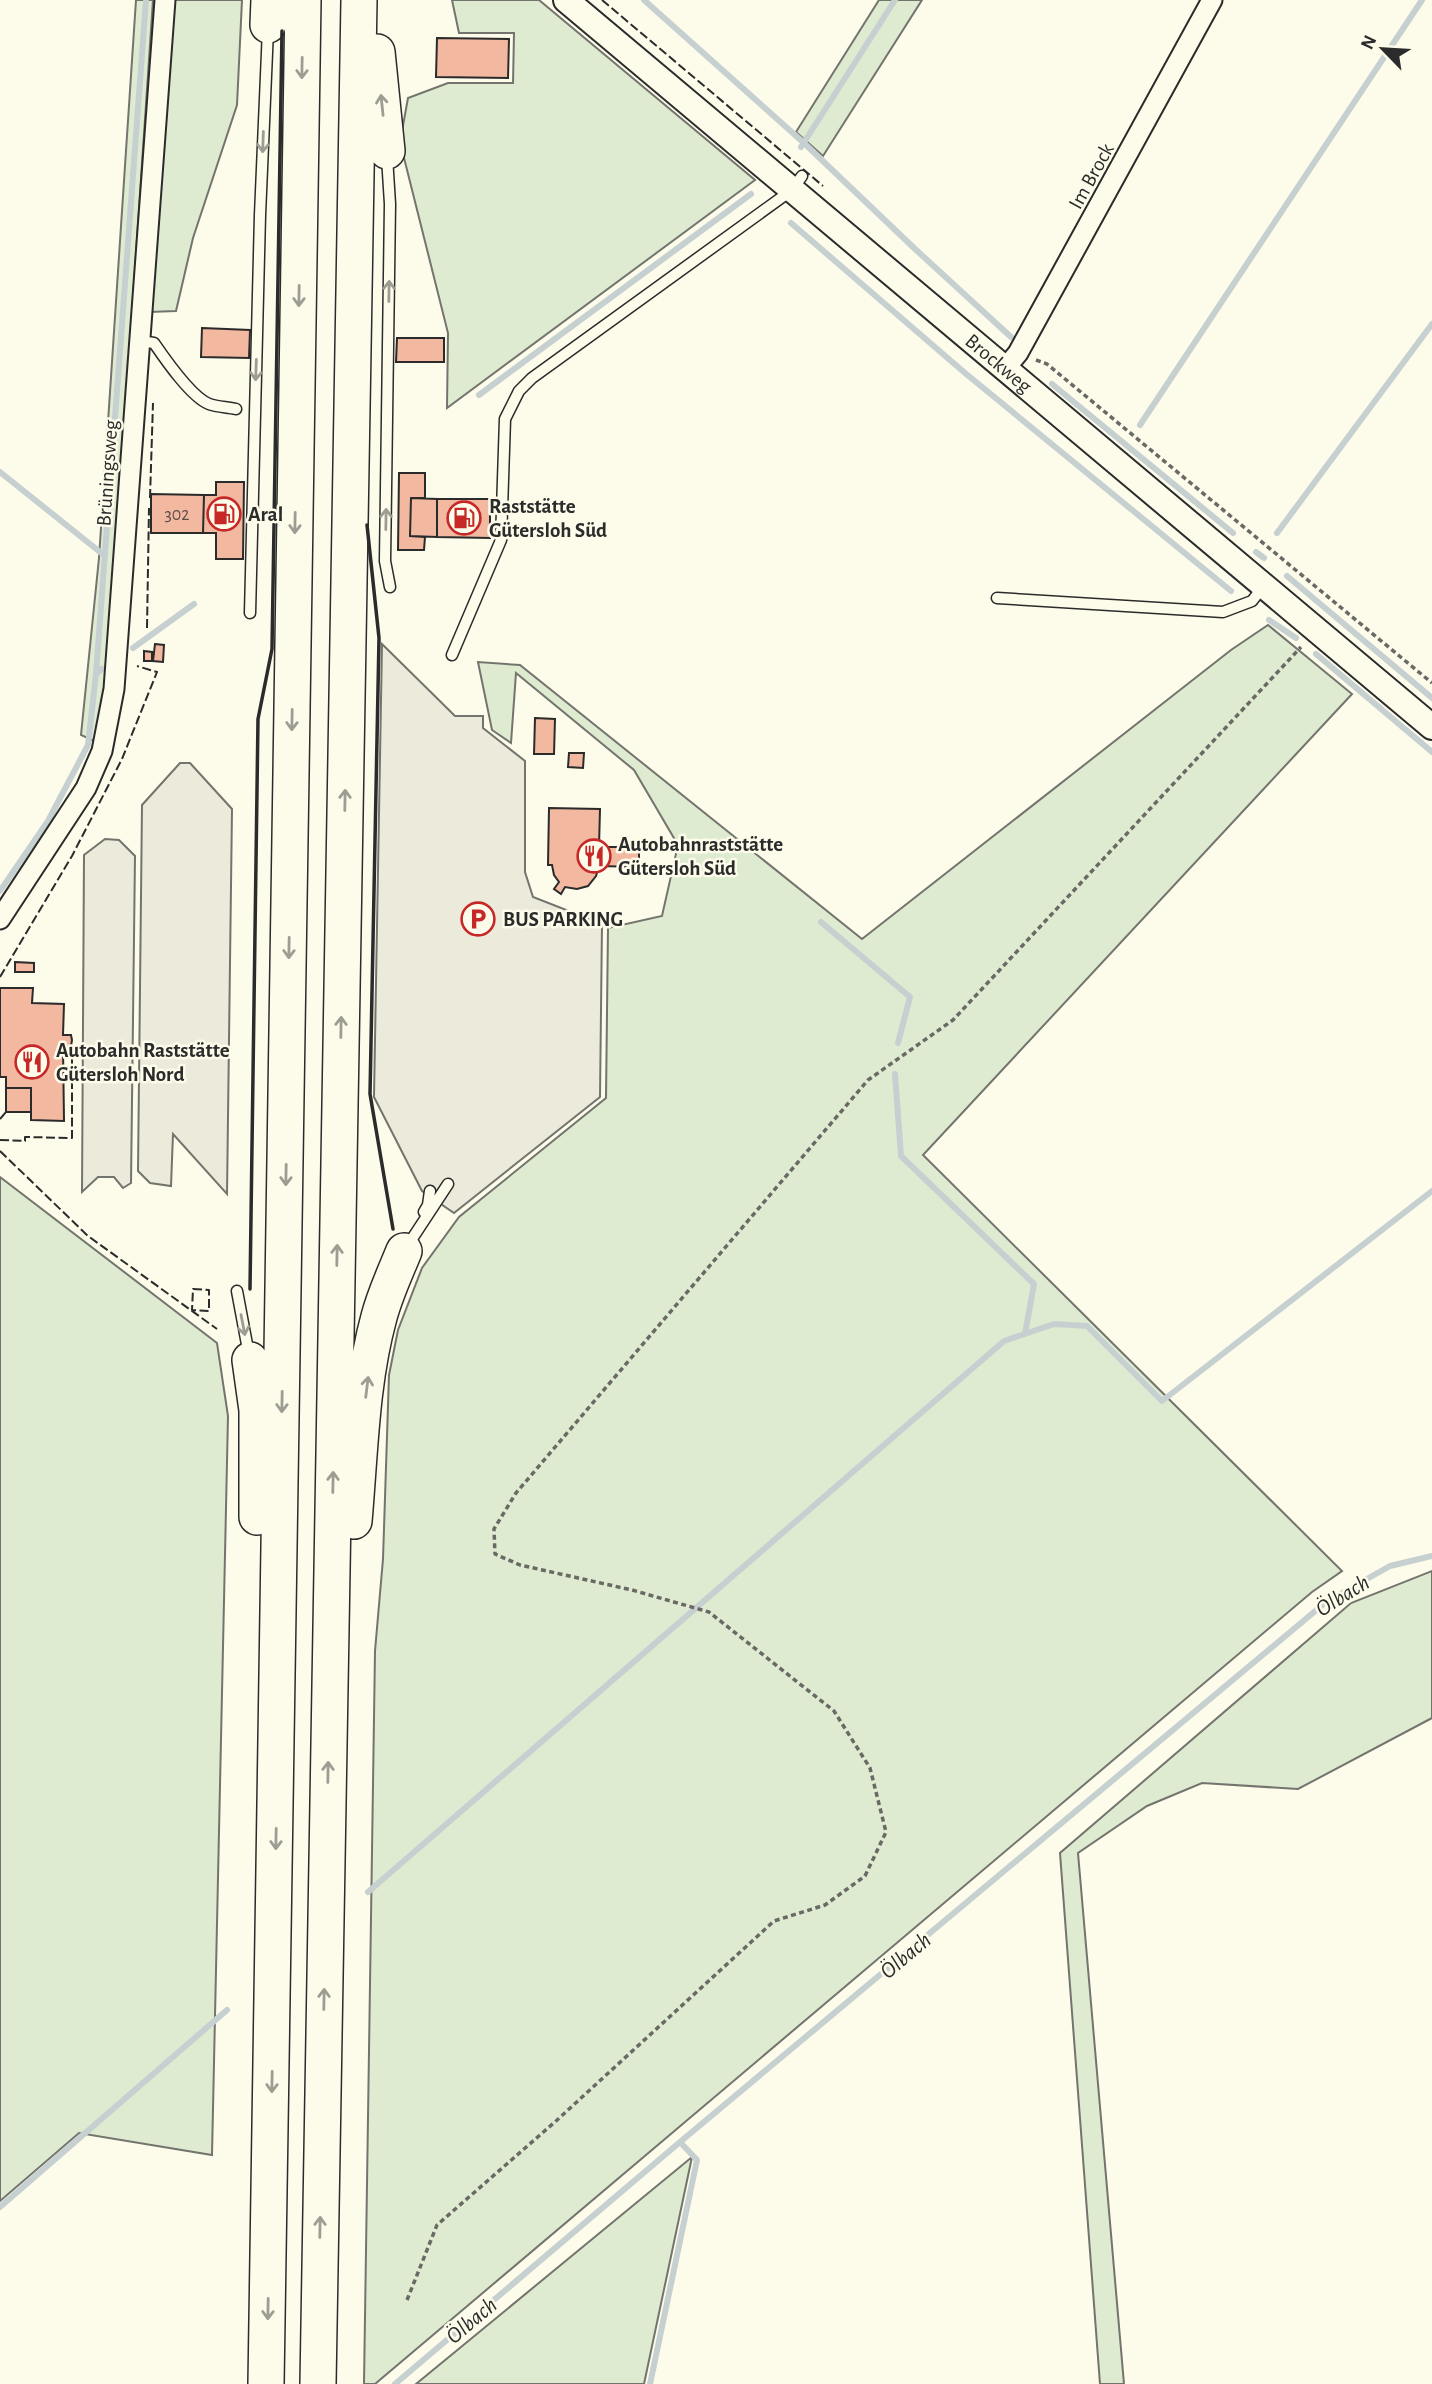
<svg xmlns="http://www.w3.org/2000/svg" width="1432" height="2384" font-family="'Alegreya Sans',sans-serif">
	<rect width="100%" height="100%" fill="#fdfbea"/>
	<path fill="#deebd1" stroke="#74746e" stroke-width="2" d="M136 0H153L107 686 96 742 81 735 99 558Z
		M172 0H242L237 105 193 238 176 311 149 312Z
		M452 0H539L755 180 447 408 448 333 400 142 408 98 448 83H513L514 33H459Z
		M879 0H922L823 156 796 132Z
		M1268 625 1352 694 923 1155 1342 1571 1312 1592 375 2384H364L375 1651 383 1559 389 1375 398 1330 422 1268 459 1217 606 1098 608 928 662 916 678 845 634 770 516 673 511 743 492 730 478 662 520 665 862 939 1231 650Z
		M0 1177 217 1343 228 1416 212 2155 79 2133 0 2201Z
		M1432 1571V1718L1298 1789 1202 1783 1147 1806 1078 1853 1124 2384H1100L1060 1853 1351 1603Z
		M692 2157 644 2384H416Z"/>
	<path fill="#eceadb" stroke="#74746e" stroke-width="2" d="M382 644 455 716H483V728L525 761V872L533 897 602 924 600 1097 454 1213 422 1191 374 1097Z
		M180 763H190L232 809 227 1194 173 1134 171 1186 150 1183 138 1171 142 805Z
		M105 839 119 840 135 856 131 1183 123 1188 114 1177H98L82 1192 84 855Z"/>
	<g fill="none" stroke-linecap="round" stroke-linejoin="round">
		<path stroke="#c7d0d0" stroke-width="6" d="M644 0 804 143 914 248 1011 337
			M801 147 895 0
			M791 223 965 373 1231 591
			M1052 384 1233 533
			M479 395 751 194
			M1140 425 1422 0
			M0 472 105 556
			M1277 533 1432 324
			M1256 552 1264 558
			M1287 576 1432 698
			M1269 620 1296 638
			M133 648 194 604
			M1316 654 1432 752
			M96 674 146 0
			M0 891 48 821 88 745 96 674 102 669
			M821 922 910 997 898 1043
			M895 1074 901 1156 1034 1284 1025 1334
			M368 1892 1004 1341 1054 1324 1087 1326 1162 1401 1432 1191
			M0 2207 227 2010
			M395 2384 680 2142 1326 1602 1390 1566 1432 1556
			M650 2384 697 2160 680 2142"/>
	</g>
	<path fill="#f2b8a0" stroke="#2b2b2b" stroke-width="2" d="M437 38 509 39 508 78 436 77Z
		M202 328 250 330 249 358 201 357Z
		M397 338H444V362H396Z
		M399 473H425V498H411L410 536 425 537 424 550H398Z
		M216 482H244L243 559H216V533H203L204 495H216Z
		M151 494 204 495 203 533H151Z
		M411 498 437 499V537L410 536Z
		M437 499H490V538L437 537Z
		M155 644 164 645 163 662 153 661Z
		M144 651 152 652V661H144Z
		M535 718 555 719 554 754H534Z
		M569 753H584L583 768 568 767Z
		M549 808 600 809 599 847H639V867L599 866 596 876 588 886 577 889 565 887 561 894 554 889 559 882 554 875 552 865H548Z
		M15 962 34 963V972H15Z
		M0 988H33L32 1003 64 1004 63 1035H71L72 1040 71 1046 63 1047 64 1121 31 1120V1088H6V1077H0Z
		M6 1088H31V1112H6Z"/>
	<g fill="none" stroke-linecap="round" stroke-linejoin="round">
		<defs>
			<path id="service" d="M387 157 390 204 385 561 390 587
				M140 341 154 343C165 359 191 397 209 404 217 407 227 407 236 409
				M997 598 1223 612 1252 601 1263 587
				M250 613 260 215 268 29
				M452 655 501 540 505 419 519 391 532 378 792 190 802 176
				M424 1212 428 1205 430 1191
				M406 1248 448 1184
				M237 1291 249 1355"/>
			<path id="minor" d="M1004 370 1018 353 1212 0
				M0 919 86 788 102 751 114 689 165 0"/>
			<g id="tertiary">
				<path id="s1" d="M566 0 1432 727"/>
			</g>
			<path id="motorway" d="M268 25 269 0
				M377 52 387 151
				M250 1360 257 1410V1517
				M354 1521C360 1454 361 1382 379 1317 385 1294 395 1273 404 1251
				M266 2384 303 0
				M318 2384 359 0"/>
		</defs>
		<use href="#service" stroke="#2b2b2b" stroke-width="13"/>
		<use href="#minor" stroke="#2b2b2b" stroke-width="23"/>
		<use href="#tertiary" stroke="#2b2b2b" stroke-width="28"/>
		<use href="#motorway" stroke="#2b2b2b" stroke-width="38"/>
		<path stroke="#6a6964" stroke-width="3.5" stroke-dasharray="5 3.5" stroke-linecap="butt" d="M1036 360 1047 364 1432 683
			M407 2300 437 2225 556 2121 774 1921 825 1905 865 1876 886 1832 870 1768 834 1711 709 1612 632 1590 520 1565 495 1554 494 1529 516 1493 868 1080 953 1020 1301 647"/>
		<use href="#service" stroke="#fdfbea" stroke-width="10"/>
		<use href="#minor" stroke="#fdfbea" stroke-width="19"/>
		<use href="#tertiary" stroke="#fdfbea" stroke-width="24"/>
		<use href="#motorway" stroke="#fdfbea" stroke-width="35"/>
		<path stroke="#2b2b2b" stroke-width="2" stroke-dasharray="9 3.5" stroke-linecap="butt" d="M602 0 823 186
			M150 498 153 403
			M147 628 149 508
			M0 977 72 856 122 759 157 672 137 666
			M0 1119 6 1112
			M0 1140 25 1141V1137L72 1138V1047
			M0 1151 88 1236 217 1329
			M193 1289 209 1290V1311L192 1310Z"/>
		<path stroke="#2b2b2b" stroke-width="3.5" d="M367 525 379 638 370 1094 393 1229
			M250 1289 258 719 272 649 282 31"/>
	</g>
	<defs><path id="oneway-shaft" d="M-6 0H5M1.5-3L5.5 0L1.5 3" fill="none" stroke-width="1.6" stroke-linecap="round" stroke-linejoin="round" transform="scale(1.75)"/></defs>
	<g stroke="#9e9d94">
		<use href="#oneway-shaft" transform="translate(302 68) rotate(91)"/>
		<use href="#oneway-shaft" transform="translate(382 105) rotate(-96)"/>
		<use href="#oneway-shaft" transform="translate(263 142) rotate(92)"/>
		<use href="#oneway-shaft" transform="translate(389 291) rotate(-89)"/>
		<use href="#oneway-shaft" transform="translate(299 296) rotate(91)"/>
		<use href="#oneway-shaft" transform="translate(256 370) rotate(92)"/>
		<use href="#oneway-shaft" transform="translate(386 519) rotate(-89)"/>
		<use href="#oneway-shaft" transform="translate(295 523) rotate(91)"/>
		<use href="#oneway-shaft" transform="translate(292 720) rotate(91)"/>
		<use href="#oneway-shaft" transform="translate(345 800) rotate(-89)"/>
		<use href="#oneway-shaft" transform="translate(289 948) rotate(91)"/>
		<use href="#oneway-shaft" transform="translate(341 1027) rotate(-89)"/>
		<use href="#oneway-shaft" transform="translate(286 1175) rotate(91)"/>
		<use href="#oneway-shaft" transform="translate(337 1255) rotate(-89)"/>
		<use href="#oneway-shaft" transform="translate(243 1325) rotate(79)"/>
		<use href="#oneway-shaft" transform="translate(367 1387) rotate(-83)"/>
		<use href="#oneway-shaft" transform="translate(282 1402) rotate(91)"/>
		<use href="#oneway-shaft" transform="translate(333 1482) rotate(-89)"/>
		<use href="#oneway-shaft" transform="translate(328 1772) rotate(-89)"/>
		<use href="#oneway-shaft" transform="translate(276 1839) rotate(91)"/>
		<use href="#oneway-shaft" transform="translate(324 1999) rotate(-89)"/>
		<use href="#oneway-shaft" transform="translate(272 2082) rotate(91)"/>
		<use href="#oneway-shaft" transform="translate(320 2227) rotate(-89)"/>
		<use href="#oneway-shaft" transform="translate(268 2309) rotate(91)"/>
	</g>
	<defs>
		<symbol id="fuel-ring" viewBox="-11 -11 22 22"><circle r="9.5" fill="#fdfbea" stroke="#c62828" stroke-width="1.5"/><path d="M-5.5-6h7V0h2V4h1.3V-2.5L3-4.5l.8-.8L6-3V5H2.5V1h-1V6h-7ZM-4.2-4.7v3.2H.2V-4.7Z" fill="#c62828"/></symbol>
		<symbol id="restaurant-ring" viewBox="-11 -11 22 22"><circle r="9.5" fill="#fdfbea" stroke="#c62828" stroke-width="1.5"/><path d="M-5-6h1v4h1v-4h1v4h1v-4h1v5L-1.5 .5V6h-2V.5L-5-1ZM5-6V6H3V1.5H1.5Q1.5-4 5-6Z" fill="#c62828"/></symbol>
		<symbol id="parking-ring" viewBox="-11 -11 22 22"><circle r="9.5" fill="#fdfbea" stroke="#c62828" stroke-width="1.5"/><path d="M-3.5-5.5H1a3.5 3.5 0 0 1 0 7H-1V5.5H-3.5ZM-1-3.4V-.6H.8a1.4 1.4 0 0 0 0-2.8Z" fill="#c62828"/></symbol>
	</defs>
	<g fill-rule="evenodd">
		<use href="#fuel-ring" x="205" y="495" width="38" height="38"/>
		<use href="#fuel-ring" x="445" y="499" width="38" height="38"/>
		<use href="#restaurant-ring" x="575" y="837" width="38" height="38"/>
		<use href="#parking-ring" x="459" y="900" width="38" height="38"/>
		<use href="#restaurant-ring" x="13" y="1043" width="38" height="38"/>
	</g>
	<g text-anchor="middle" stroke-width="5" stroke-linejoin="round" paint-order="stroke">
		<g font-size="18" fill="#5d4e48">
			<text x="177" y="520">302</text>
		</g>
		<g font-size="21" fill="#2b2b2b" stroke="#fdfbea">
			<text transform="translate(1091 176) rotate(-61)" y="7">Im Brock</text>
			<text dy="7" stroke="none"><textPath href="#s1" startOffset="565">Brockweg</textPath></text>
			<text transform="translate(107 473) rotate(-86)" y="7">Brüningsweg</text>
		</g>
		<g font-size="21" font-weight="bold" fill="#2b2b2b" stroke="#fdfbea" text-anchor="start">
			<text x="489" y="513">Raststätte<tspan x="489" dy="24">Gütersloh Süd</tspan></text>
			<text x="248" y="521">Aral</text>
			<text x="618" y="851">Autobahnraststätte<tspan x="618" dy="24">Gütersloh Süd</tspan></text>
			<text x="503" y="926">BUS PARKING</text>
			<text x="56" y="1057">Autobahn Raststätte<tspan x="56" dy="24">Gütersloh Nord</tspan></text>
		</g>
		<g font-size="23" font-style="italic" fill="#2b2b2b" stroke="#fdfbea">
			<text transform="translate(1342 1595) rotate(-32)" y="8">Ölbach</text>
			<text transform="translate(905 1955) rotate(-40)" y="8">Ölbach</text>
			<text transform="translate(471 2320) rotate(-40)" y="8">Ölbach</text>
		</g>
	</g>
	<g transform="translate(1383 49) rotate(295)" stroke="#fdfbea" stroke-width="5" paint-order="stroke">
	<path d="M0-5L12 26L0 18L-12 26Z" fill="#2b2b2b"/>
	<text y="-10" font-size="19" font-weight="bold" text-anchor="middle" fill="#2b2b2b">N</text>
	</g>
</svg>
